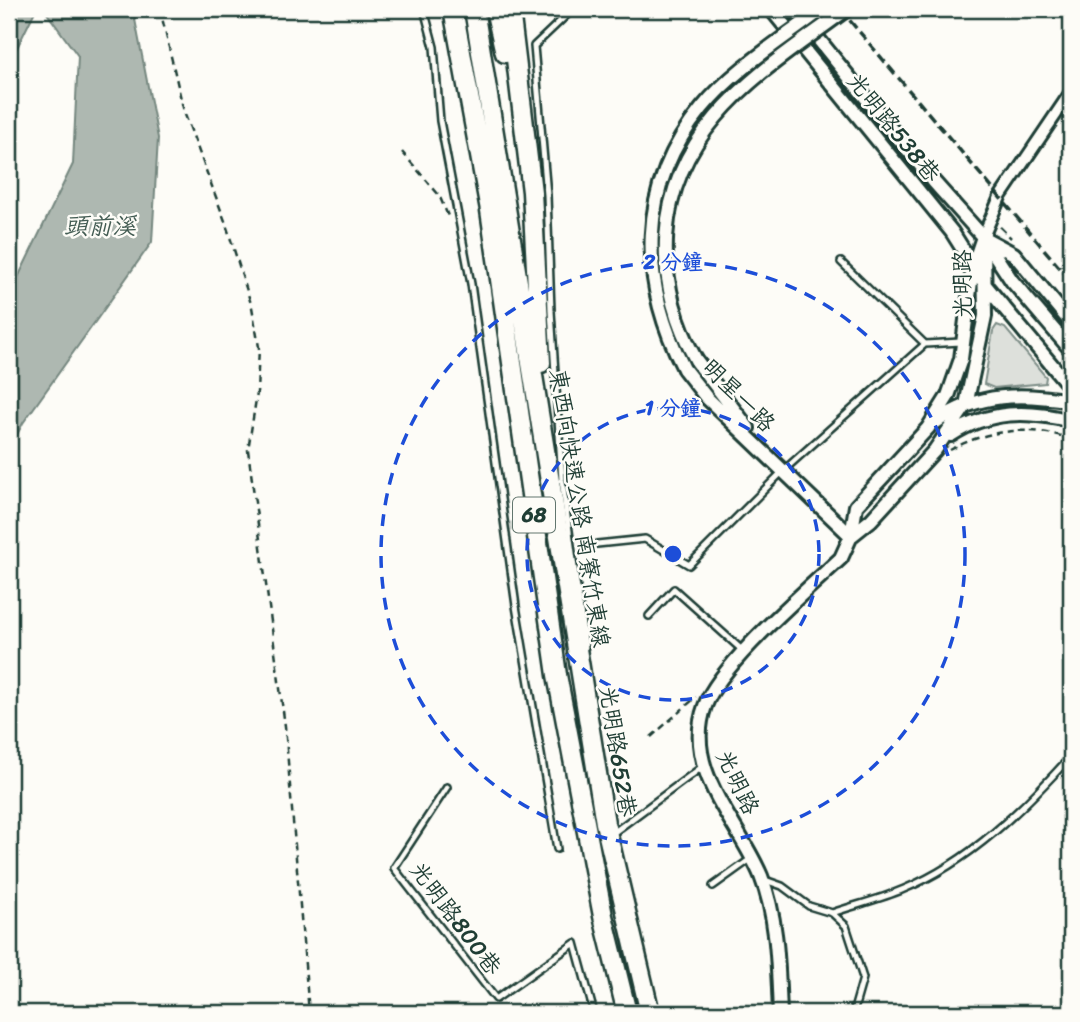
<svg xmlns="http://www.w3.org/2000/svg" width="1080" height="1022" font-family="Sriracha,'LXGW WenKai TC',sans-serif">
	<rect width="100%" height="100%" fill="#fdfcf7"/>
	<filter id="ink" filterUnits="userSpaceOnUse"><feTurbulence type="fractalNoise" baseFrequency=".0143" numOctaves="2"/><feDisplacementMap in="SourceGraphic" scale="14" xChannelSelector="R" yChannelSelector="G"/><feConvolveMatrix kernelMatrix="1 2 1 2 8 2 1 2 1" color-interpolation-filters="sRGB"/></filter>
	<g filter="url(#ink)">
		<path fill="#dde0db" stroke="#7e8e88" stroke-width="2" d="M997 325 1005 328 1046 377 1045 383 994 388 984 384 993 331Z"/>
		<path fill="#aeb8b1" stroke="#75877f" stroke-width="2" d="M9 9H36L9 64Z
			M44 9H133L158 138 152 242 23 423 9 450V296L73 164 78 56Z"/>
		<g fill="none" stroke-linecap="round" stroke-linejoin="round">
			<path stroke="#d1d6d0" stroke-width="10" stroke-dasharray="10 5" stroke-linecap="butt" d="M505 527 562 522"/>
			<defs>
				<path id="service" d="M424 9 434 47 440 121 471 284 516 606 557 849
					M573 9 534 46 547 195 551 311 562 480 585 647
					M841 262 925 344
					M597 544 645 539 689 565 784 470 925 344 961 342
					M649 616 674 589 742 650
					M447 787 394 868 496 999 575 943 594 1013
					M613 833 702 767
					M765 880 782 886 809 906 832 913 846 926 863 978 853 1013
					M713 886 752 858
					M832 913C855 905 881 899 904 889 970 862 1024 808 1071 756"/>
				<path id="minor" d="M983 237 1000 197 1071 92"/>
				<path id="tertiary" d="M771 9 952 232 986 286 1071 388
					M794 9 934 182 983 237 1012 281 1071 350
					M986 239 1014 254 1071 323
					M696 360 748 428
					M684 369 706 397 851 536
					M936 422C978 392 1023 393 1071 401
					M951 435C989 410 1028 410 1071 421
					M851 536 871 520 935 450 966 405 985 316 984 244
					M780 1013C778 969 778 919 761 876 738 821 682 769 705 706 720 664 806 591 841 558L851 536 856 506 928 428 948 396 961 359 973 266 983 237"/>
				<path id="trunk" d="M453 9 490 210 557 675 603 916 627 1013
					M474 9 605 823 650 1013
					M495 9 505 53
					M510 9 532 192 541 363"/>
			</defs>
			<use href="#service" stroke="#1f3d34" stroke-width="10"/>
			<use href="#minor" stroke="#1f3d34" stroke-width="16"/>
			<use href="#tertiary" stroke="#1f3d34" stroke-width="18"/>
			<use href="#trunk" stroke="#1f3d34" stroke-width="23"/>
			<path stroke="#1f3d34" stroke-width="2.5" stroke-dasharray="7 5" stroke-linecap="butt" d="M160 9 184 112 225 221 252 307 259 347 257 393 248 450 285 726 309 1013
				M402 152 439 195 448 216
				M1000 227 1011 238
				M950 450C989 429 1029 425 1071 439
				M651 737 696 697"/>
			<use href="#service" stroke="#fdfcf7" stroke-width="5"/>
			<use href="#minor" stroke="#fdfcf7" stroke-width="10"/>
			<use href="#tertiary" stroke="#fdfcf7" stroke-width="12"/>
			<use href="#trunk" stroke="#fdfcf7" stroke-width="18"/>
			<path stroke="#1f3d34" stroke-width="3.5" stroke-dasharray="10 5" stroke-linecap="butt" d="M840 9 1071 281"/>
			<defs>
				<path id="tertiary-bridge" d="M696 360C652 279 654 189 716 117 752 74 803 42 847 9
					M684 369C639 281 637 187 702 108 734 69 782 40 822 9"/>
			</defs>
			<use href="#tertiary-bridge" stroke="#1f3d34" stroke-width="18" stroke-linecap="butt"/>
			<use href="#tertiary-bridge" stroke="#fdfcf7" stroke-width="12"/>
		</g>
	</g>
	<g fill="none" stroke="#1d4ed8" stroke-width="3.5" stroke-dasharray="12 9">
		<circle cx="673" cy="554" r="146"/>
		<circle cx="673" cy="554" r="292"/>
	</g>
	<g text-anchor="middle" stroke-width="5" stroke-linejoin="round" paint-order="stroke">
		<rect fill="#fdfcf7" stroke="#62766e" stroke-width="2" x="513" y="497.5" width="42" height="35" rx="5"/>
		<g font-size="21" font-weight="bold" fill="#1f3d34">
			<text x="534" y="522">68</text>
		</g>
		<g font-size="23" fill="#1f3d34" stroke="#fdfcf7">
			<text transform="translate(894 127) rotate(51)" y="8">光明路538巷</text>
			<text transform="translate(962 284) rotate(-90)" y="8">光明路</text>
			<text transform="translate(739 395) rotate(45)" y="8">明星一路</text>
			<text transform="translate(580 508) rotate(81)" y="8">東西向快速公路 南寮竹東線</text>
			<text transform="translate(618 751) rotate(81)" y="8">光明路652巷</text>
			<text transform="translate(738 782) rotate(64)" y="8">光明路</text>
			<text transform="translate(456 918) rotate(53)" y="8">光明路800巷</text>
		</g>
		<g font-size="24" font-style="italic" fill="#435c53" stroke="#fdfcf7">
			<text x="100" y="234">頭前溪</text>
		</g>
	</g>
	<circle cx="673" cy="554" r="10" fill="#1d4ed8" stroke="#fdfcf7" stroke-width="3.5"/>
	<g font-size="21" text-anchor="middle" font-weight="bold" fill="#1d4ed8" stroke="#fdfcf7" stroke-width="5" stroke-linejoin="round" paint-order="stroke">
		<text x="673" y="269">2 分鐘</text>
		<text x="673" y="415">1 分鐘</text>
	</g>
	<rect width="1080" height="1022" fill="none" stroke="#fdfcf7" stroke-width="35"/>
	<rect x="18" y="18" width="1045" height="987" fill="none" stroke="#1f3d34" stroke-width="2.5" filter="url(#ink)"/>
</svg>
